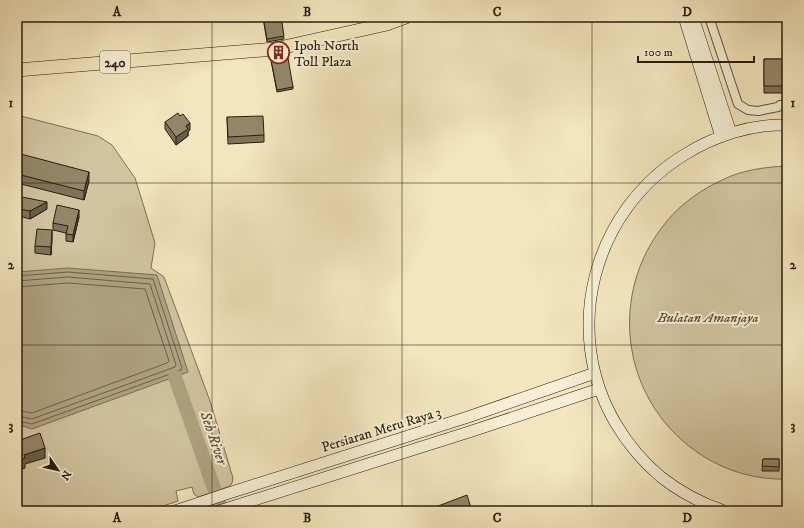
<svg xmlns="http://www.w3.org/2000/svg" width="804" height="528" font-family="'IM FELL DW Pica',serif">
	<rect width="100%" height="100%" fill="#f3e6be"/>
	<filter id="stains"><feTurbulence type="fractalNoise" baseFrequency=".005" numOctaves="4"/><feColorMatrix values="0 0 0 0 .2 0 0 0 0 .09 0 0 0 0 .02 0 0 0 .5 -.17"/></filter>
	<radialGradient id="worn" r=".72"><stop offset=".6" stop-color="#630" stop-opacity="0"/><stop offset="1" stop-color="#630" stop-opacity=".3"/></radialGradient>
	<path fill="#d1c4a0" stroke="#7e7056" d="M17 115 98 136 112 145 135 178 144 207 155 243 151 268 164 277 210 401 233 478 232 483 230 486 198 497 194 494 192 487 176 491 178 501 148 511H17Z
		M787 166V479C758 480 728 472 703 456 622 405 605 295 667 221 682 203 701 190 722 180 742 170 765 167 787 166Z"/>
	<path fill="#afa282" stroke="#7a6d53" d="M68 268 157 275 188 372 32 429 17 424V272Z"/>
	<g fill="none" stroke-linecap="round" stroke-linejoin="round">
		<path stroke="#6c6048" stroke-width="1" d="M17 276 68 272 153 279 182 368 181 370 32 424 17 421
			M17 281 68 277 150 284 176 365 175 367 32 419 17 416
			M17 287 68 283 145 289 169 361 167 363 32 413 17 410"/>
		<path stroke="#afa282" stroke-width="14" d="M175 377 222 511"/>
		<defs>
			<path id="street" d="M709 17 738 104 748 110 758 111 778 107 780 105H787"/>
			<path id="secondary" d="M684 17 721 137
				M693 17 731 133
				M175 511 232 492 468 417 595 373
				M219 511 472 431 599 389
				M724 511C701 503 680 492 661 477 643 462 628 444 616 424 561 331 593 211 684 155 714 136 751 124 787 125"/>
			<path id="primary" d="M17 70 275 49 387 24 406 17"/>
		</defs>
		<use href="#street" stroke="#5c4f39" stroke-width="10"/>
		<use href="#secondary" stroke="#2a1d0d" stroke-width="12"/>
		<use href="#primary" stroke="#2a1d0d" stroke-width="14"/>
		<use href="#street" stroke="#f7efd5" stroke-width="8"/>
		<use href="#secondary" stroke="#f7efd5" stroke-width="11"/>
		<use href="#primary" stroke="#f3e6be" stroke-width="13"/>
	</g>
	<path fill="#7e735a" stroke="#2a1d0d" d="M263 17H281L284 39 267 42Z
		M270 55 293 87V89L277 92Z
		M764 59H787V93H764Z
		M227 117 264 135V142L228 144Z
		M165 122 190 130 188 132V136L176 145 165 129Z
		M17 153 89 181 84 200 17 183Z
		M19 209H47L30 219 19 216Z
		M79 217 73 242 66 241V233L53 230V223Z
		M52 238 51 255 35 253V246Z
		M763 459H779V471H762Z"/>
	<path fill="#675e4a" stroke="#2a1d0d" d="M190 123V130L188 132V136L176 145V137L186 126Z
		M89 172V181L84 200V191Z
		M19 190V200L17 203V193Z
		M47 202V209L30 219V211Z
		M79 210V217L73 242V235Z
		M52 230V238L51 255V247Z
		M45 448V458L25 464V468L17 471V461L24 455Z"/>
	<path fill="#938669" stroke="#2a1d0d" d="M263 17H281L284 36 267 39Z
		M287 52 293 87 277 90 270 55Z
		M764 59H787V86H764Z
		M178 113 180 116 183 114 190 123 186 126 188 129 176 137 165 122Z
		M263 116 264 135 228 137 227 117Z
		M17 153 89 172 84 191 17 174Z
		M22 197 47 202 30 211 19 209Z
		M57 205 79 210 73 235 66 234 68 226 53 223Z
		M37 229 52 230 51 247 35 246Z
		M40 433 45 448 24 455 25 458 17 461V435L18 434 20 440Z
		M763 459H779V467L762 466Z
		M467 495 472 511H425Z"/>
	<path fill="none" stroke="#2a1d0d" stroke-width="1" stroke-opacity="0.55" d="M212 17V511M402 17V511M592 17V511M17 183H787M17 345H787"/>
	<defs>
		<symbol id="building-ring" viewBox="-11 -11 22 22"><circle r="9.5" fill="#f7efd5" stroke="#8f2418" stroke-width="1.5"/><path d="M-4-6H4V6H1V3H-1V6H-4ZM-2.5-4.3h1.7v1.8h-1.7ZM.8-4.3h1.7v1.8H.8ZM-2.5-1h1.7V.8h-1.7ZM.8-1h1.7V.8H.8Z" fill="#8f2418"/></symbol>
	</defs>
	<g fill-rule="evenodd">
		<use href="#building-ring" x="266" y="40" width="25" height="25"/>
	</g>
	<g text-anchor="middle" stroke-width="4" stroke-linejoin="round" paint-order="stroke">
		<rect fill="#f7efd5" stroke="#685c49" stroke-width="1" x="100" y="51" width="30" height="22" rx="3"/>
		<g font-size="13" font-weight="bold" fill="#2a1d0d">
			<text x="115" y="67">240</text>
		</g>
		<g font-size="14" fill="#2a1d0d" stroke="#f7efd5" text-anchor="start">
			<text x="294" y="50">Ipoh North<tspan x="294" dy="16">Toll Plaza</tspan></text>
		</g>
		<g font-size="14" font-style="italic" fill="#5c4f39" stroke="#f7efd5">
			<text x="708" y="322">Bulatan Amanjaya</text>
		</g>
		<g font-size="14" fill="#2a1d0d" stroke="#f7efd5">
			<text transform="translate(381 429) rotate(-17)" y="5">Persiaran Meru Raya 3</text>
		</g>
		<g font-size="15" font-style="italic" fill="#5f523c" stroke="#f7efd5">
			<text transform="translate(214 438) rotate(71)" y="5">Seh River</text>
		</g>
	</g>
	<rect width="804" height="528" fill="none" stroke="#f3e6be" stroke-width="44"/>
	<g transform="translate(58 470) rotate(124)" stroke="#f7efd5" stroke-width="3" paint-order="stroke">
	<path d="M0-3L7 15L0 10L-7 15Z" fill="#2a1d0d"/>
	<text y="-6" font-size="11" font-weight="bold" text-anchor="middle" fill="#2a1d0d">N</text>
	</g>
	<path d="M638 56v6h116v-6" fill="none" stroke="#2a1d0d" stroke-width="2"/>
	<text x="644" y="56" font-size="12" fill="#2a1d0d" stroke="#f7efd5" stroke-width="3" paint-order="stroke">100 m</text>
	<rect x="22" y="22" width="760" height="484" fill="none" stroke="#2a1d0d" stroke-width="1.5"/>
	<g font-size="13" text-anchor="middle" font-weight="bold" fill="#2a1d0d">
		<text x="117" y="16">A</text>
		<text x="307" y="16">B</text>
		<text x="497" y="16">C</text>
		<text x="687" y="16">D</text>
		<text x="11" y="107">1</text>
		<text x="793" y="107">1</text>
		<text x="11" y="269">2</text>
		<text x="793" y="269">2</text>
		<text x="11" y="430">3</text>
		<text x="793" y="430">3</text>
		<text x="117" y="522">A</text>
		<text x="307" y="522">B</text>
		<text x="497" y="522">C</text>
		<text x="687" y="522">D</text>
	</g>
	<rect width="100%" height="100%" filter="url(#stains)"/>
	<rect width="100%" height="100%" fill="url(#worn)"/>
</svg>
